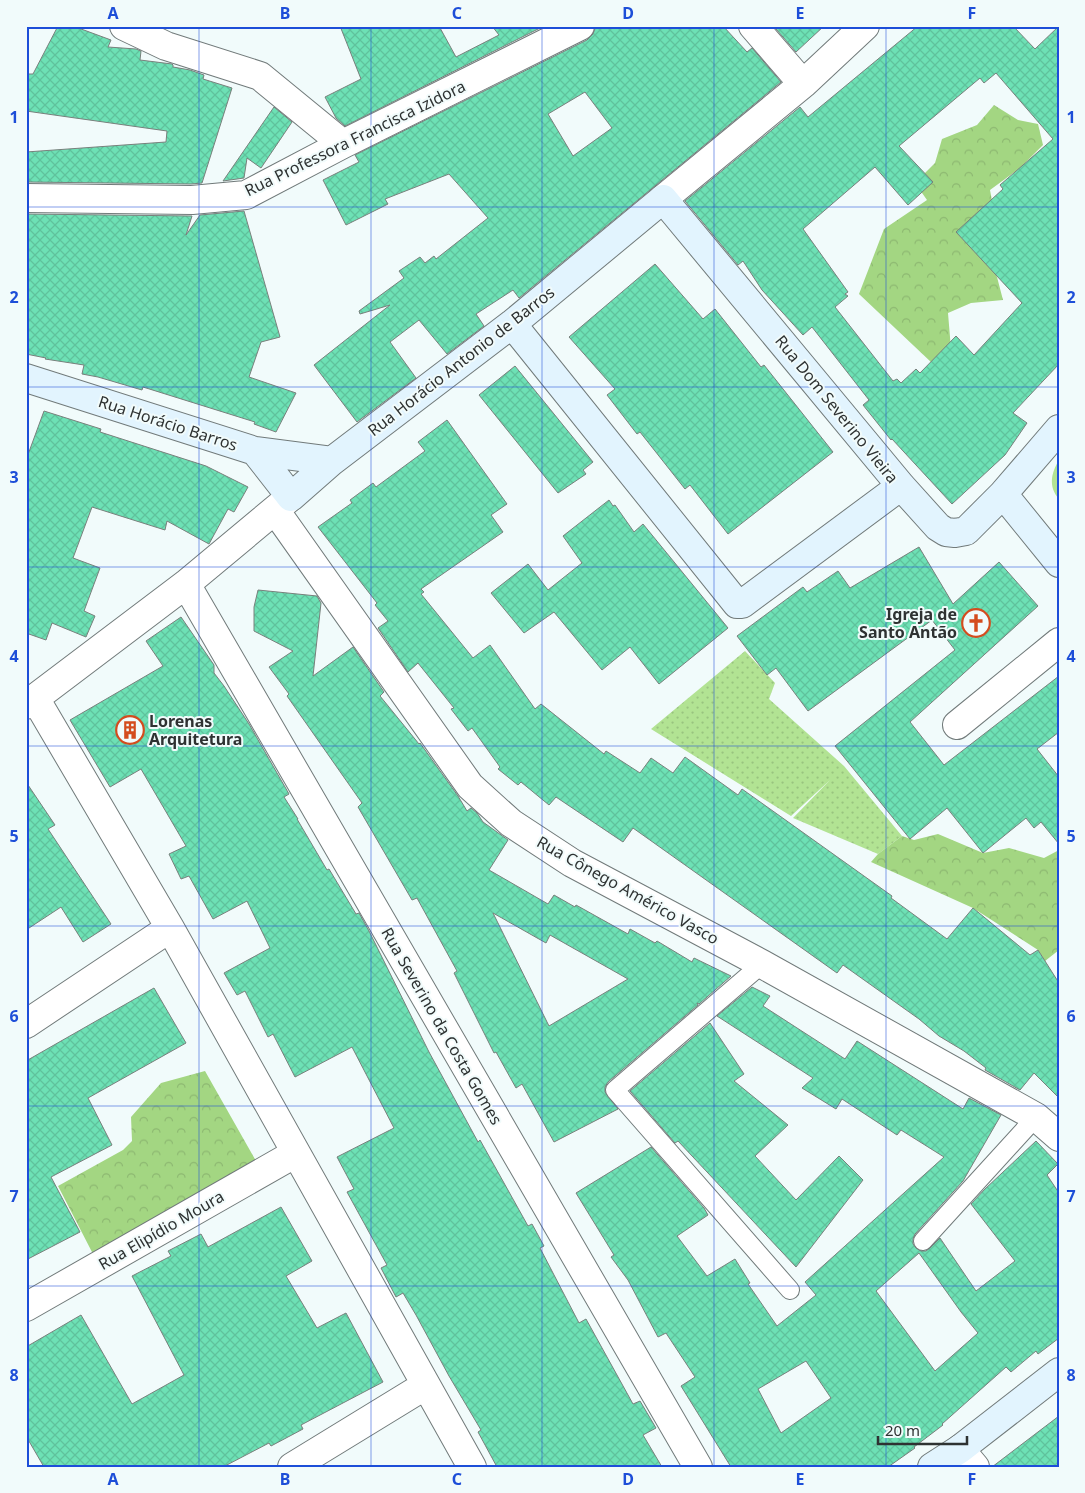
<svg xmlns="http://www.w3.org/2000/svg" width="1085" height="1493" font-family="'Noto Sans',sans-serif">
	<defs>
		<pattern id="grass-dots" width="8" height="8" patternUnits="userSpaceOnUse" patternTransform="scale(1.25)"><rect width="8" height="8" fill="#b2e393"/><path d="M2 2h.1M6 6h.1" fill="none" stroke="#99c37f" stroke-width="1.8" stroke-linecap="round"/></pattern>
		<pattern id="forest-crowns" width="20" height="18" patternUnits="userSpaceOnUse" patternTransform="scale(1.25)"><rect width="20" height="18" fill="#a3d682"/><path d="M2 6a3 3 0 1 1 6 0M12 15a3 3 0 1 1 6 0" fill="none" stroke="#8db871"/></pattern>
		<pattern id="building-cross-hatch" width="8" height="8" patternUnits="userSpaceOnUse" patternTransform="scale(1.25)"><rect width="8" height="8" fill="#6de1b5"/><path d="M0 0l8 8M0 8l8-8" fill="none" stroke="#5fc29c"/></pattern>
	</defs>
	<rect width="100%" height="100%" fill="#f1fbfb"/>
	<path fill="url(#grass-dots)" d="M745 651 775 683 769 699 844 766 902 836 878 854 793 818 830 780 791 816 651 729Z"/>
	<path fill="url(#forest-crowns)" d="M994 105 1018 120 1038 124 1043 145 1020 168 990 190 993 206 986 253 997 277 1003 300 971 303 948 313 951 349 932 363 859 294 884 229 927 200 915 183 935 163 942 139 977 125Z
		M938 834 983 853 1009 848 1044 858 1059 850V950L1045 961 1038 950 973 908 871 862 878 854 902 836 914 840Z
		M205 1071 256 1161 93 1254 58 1186 123 1150 132 1141 131 1117 161 1083Z"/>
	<path fill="#b2e393" d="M1059 460V499C1048 487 1051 473 1059 460Z"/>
	<path fill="url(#building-cross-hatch)" stroke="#78807c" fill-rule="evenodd" d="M58 26H73L111 40 108 47 136 49 141 51 140 60 172 64 173 65V67L190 70 204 75 203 79 232 88 202 183 191 184 26 182V152L166 142 167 131 26 111V74H33Z
		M340 26H439L456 57 499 35 492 26H544L345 126 336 118 325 97 361 79Z
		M596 26H723L747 52 752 48 781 82 519 298 513 290 476 314 484 326 447 354 419 320 390 342 416 378 357 422 314 365 390 305 360 314 359 311 404 278 399 271 420 257 425 263 434 256 436 259 488 218 449 174 385 199 388 204 346 225 323 180 359 162 355 155 587 40 593 34ZM585 92 612 128 573 156 548 114Z
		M780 26H824L796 52 776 29Z
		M918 26H1013L1035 49 1059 26V364L1013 413 1027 423 1005 455 952 504 892 439 891 440 863 405 869 400 812 327 803 335 762 290 743 261 738 265 685 201 800 107 808 117ZM996 73 1053 139 1000 185 1003 189 956 232 1022 303 974 355 956 336 920 373 916 369 901 383 897 379 893 381 835 307 848 296 845 294 848 292 803 229 875 167 908 205 933 182 899 146 980 78 984 83Z
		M274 107 292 122 261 168 247 158 244 178 223 181Z
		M244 211 280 337 261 342 249 377 296 393 276 432 254 424 255 422 143 387 142 390 98 377 82 374 84 365 45 359 46 358 26 354V214L192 216 186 235 200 215Z
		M655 264 703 319 715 309 761 367 764 365 833 452 728 534 690 485 685 489 640 432 637 434 607 395 615 389 569 337Z
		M515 366 593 462 583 470 586 474 558 493 479 395Z
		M44 411 101 429 100 432 206 466 248 487 234 512 228 509 209 544 167 521 165 530 92 507 73 558 100 568 84 611 95 616 86 637 52 623 46 640 26 633V460Z
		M447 420 507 504 491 515 503 532 421 589 424 592 421 594 473 658 490 645 535 709 541 704 604 754 606 751 640 773 651 758 673 773 685 757 738 795 742 789 892 896 891 898 947 939 973 908 1030 955 1038 950 1059 983V1098L1034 1073 1020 1090 985 1070 986 1068 964 1051 939 1036 919 1019 843 965 837 973 633 828 623 842 556 797 549 805 521 782 518 785 498 769 500 767 472 728 468 731 451 709 454 708 418 663 408 672 378 628 388 621 375 605 377 603 318 527 352 503 350 500 373 483 376 487 425 451 418 442Z
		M609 500 613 506 615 505 634 532 643 524 728 628 659 684 630 647 602 670 554 612 524 633 491 593 528 564 548 590 582 563 563 536Z
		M919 547 953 604 999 562 1038 606 910 722 944 765 1059 676V732L1037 749 1059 777V844L1041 822 1034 828 1026 818 983 853 947 808 910 839 835 746 955 650 932 620 808 711 776 668 767 675 737 636 803 587 807 592 838 571 850 588Z
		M258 590 317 596 321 603 313 676 353 647 384 692 380 696 419 744 420 743 458 796 467 811 471 808 477 813 483 822 508 840 489 870 548 904 554 895 575 907 576 905 628 934 630 929 655 943 657 941 692 962 694 958 731 976 699 1004 697 1003 698 1005 608 1082 605 1087V1092L618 1109 554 1142 522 1084 516 1088 496 1052 494 1053 454 973 457 971 417 898 412 900 358 807 362 803 287 696 289 694 269 667 293 651 254 631V607ZM493 913 546 943 550 935 628 979 549 1026Z
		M181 617 214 665V673L224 686 249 724 289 794 284 797 298 819H297L327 870 329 869 356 914 359 913 369 931 429 1052 478 1142 480 1140 528 1226 532 1224 544 1246 540 1248 579 1323 586 1319 633 1404 640 1401 656 1428 643 1435 662 1467H497L478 1432 481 1430 449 1376 416 1315 403 1293 396 1297 381 1268 387 1265 347 1192 354 1189 337 1157 394 1128 352 1047 295 1077 273 1034 268 1037 245 991 237 995 224 973 270 948 247 901 213 919 189 876 181 879 169 854 186 846 141 769 110 787 70 720 163 666 146 641Z
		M26 782 55 825 48 829 111 924 83 942 61 907 26 930Z
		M752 987 770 996 763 1006 845 1059 857 1041 963 1109 969 1098 1001 1115 963 1181 915 1234 913 1239V1244L916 1248 921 1251H926L930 1248 940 1238 976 1291 1015 1261 971 1204 985 1189 1036 1141 1058 1164 1047 1175 1059 1193V1338L1038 1354 1036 1351 1011 1372 1006 1367 942 1424 943 1425 914 1447 915 1448 888 1467H731L681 1386 695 1377 666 1333 658 1337 628 1280 611 1257 614 1255 576 1193 651 1147 704 1208 708 1215 677 1236 707 1276 735 1259 750 1283 748 1284 777 1326 816 1295 805 1282 944 1157 901 1130 897 1135 842 1099 836 1109 802 1088 813 1078 717 1016ZM919 1253 961 1312 978 1333 935 1371 876 1291ZM806 1361 831 1398 781 1433 758 1389Z
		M154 988 186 1043 88 1098 112 1145 51 1177 80 1232 26 1260V1061Z
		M710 1023 744 1074 734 1081 788 1125 755 1156 796 1200 839 1156 863 1180 796 1267 678 1141 675 1143 630 1091Z
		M281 1207 312 1261 286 1276 317 1328 346 1313 383 1382 301 1425 303 1429 271 1446 269 1443 223 1467H44L26 1436V1347L81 1315 132 1404 184 1375 132 1276 171 1256 168 1251 201 1234 208 1247Z
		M1059 1416V1467H992L1034 1435Z"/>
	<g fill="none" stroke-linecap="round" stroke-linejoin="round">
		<defs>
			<path id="lane" d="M762 964 615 1090 790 1290
				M923 1241 1036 1117"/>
			<path id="street" d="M124 26 166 46 260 76 343 144
				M753 26 803 84
				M26 198 192 200 246 195 343 144 580 26
				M663 199 803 84 865 26
				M275 510 470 786 511 823 572 863 762 964 1036 1117 1059 1137
				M186 584 698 1467
				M35 698 170 928 472 1467
				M26 705 186 584 288 499
				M957 725 1059 642
				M26 1024 170 928
				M26 1307 296 1153
				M960 1449 975 1467
				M292 1467 426 1385"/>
			<path id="secondary" d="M512 324 737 604H742L901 486
				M26 378 255 451 332 461
				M255 451 291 497 332 461 512 324 663 199 901 486 938 527 946 532 955 533 966 531 1003 494 1059 429
				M1003 494 1059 563
				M932 1467 960 1449 1059 1372"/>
		</defs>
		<use href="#lane" stroke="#717a7a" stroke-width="20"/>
		<use href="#street" stroke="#717a7a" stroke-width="30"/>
		<use href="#secondary" stroke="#717a7a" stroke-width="30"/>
		<use href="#lane" stroke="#fff" stroke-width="18"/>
		<use href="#street" stroke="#fff" stroke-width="28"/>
		<use href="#secondary" stroke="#e2f4fe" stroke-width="28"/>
	</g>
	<path fill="none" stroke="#1d4ed8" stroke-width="1" stroke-opacity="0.55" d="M199 26V1467M371 26V1467M542 26V1467M714 26V1467M886 26V1467M26 207H1059M26 387H1059M26 567H1059M26 746H1059M26 926H1059M26 1106H1059M26 1286H1059"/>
	<defs>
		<symbol id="church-ring" viewBox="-11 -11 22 22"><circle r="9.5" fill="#f1fbfb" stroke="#d44c1e" stroke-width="1.5"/><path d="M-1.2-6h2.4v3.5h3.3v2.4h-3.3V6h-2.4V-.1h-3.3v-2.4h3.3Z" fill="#d44c1e"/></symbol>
		<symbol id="building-ring" viewBox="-11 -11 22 22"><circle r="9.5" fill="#f1fbfb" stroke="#d44c1e" stroke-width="1.5"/><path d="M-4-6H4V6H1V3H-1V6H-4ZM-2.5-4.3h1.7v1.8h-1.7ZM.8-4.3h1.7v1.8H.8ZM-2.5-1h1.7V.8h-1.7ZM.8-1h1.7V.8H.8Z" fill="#d44c1e"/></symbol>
	</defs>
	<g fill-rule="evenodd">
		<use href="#church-ring" x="960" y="607" width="32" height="32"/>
		<use href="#building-ring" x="114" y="714" width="32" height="32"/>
	</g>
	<g text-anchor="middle" stroke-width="4" stroke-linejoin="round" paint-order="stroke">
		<g font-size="16" fill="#2e3232" stroke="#f1fbfb">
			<text transform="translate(355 138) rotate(-26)" y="6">Rua Professora Francisca Izidora</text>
			<text transform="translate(461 361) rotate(-38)" y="6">Rua Horácio Antonio de Barros</text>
			<text transform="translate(837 409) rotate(51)" y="6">Rua Dom Severino Vieira</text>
			<text transform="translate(168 423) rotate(18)" y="6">Rua Horácio Barros</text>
			<text transform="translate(628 890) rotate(29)" y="6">Rua Cônego Américo Vasco</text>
			<text transform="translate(442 1026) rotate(60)" y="6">Rua Severino da Costa Gomes</text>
			<text transform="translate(161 1230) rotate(-30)" y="6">Rua Elipídio Moura</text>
		</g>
		<g font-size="16" font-weight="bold" fill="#2e3232" stroke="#f1fbfb" text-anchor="end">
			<text x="957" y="620">Igreja de<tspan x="957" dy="18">Santo Antão</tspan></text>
			<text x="149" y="727" text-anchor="start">Lorenas<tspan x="149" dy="18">Arquitetura</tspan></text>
		</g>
	</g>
	<rect width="1085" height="1493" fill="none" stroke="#f1fbfb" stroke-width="55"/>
	<path d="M878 1436v8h89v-8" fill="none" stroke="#2e3232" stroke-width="2.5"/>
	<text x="885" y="1436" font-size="15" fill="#2e3232" stroke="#f1fbfb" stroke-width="4" paint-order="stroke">20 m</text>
	<rect x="28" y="28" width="1030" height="1438" fill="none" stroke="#1d4ed8" stroke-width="2"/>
	<g font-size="16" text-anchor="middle" font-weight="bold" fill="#1d4ed8">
		<text x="113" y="19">A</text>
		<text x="285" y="19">B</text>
		<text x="457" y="19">C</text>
		<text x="628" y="19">D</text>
		<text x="800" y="19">E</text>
		<text x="972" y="19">F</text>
		<text x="14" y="123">1</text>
		<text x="1071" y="123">1</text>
		<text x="14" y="303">2</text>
		<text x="1071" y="303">2</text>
		<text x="14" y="483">3</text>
		<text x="1071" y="483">3</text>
		<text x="14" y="662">4</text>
		<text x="1071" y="662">4</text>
		<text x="14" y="842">5</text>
		<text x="1071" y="842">5</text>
		<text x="14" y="1022">6</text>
		<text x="1071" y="1022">6</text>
		<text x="14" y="1202">7</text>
		<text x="1071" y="1202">7</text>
		<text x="14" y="1381">8</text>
		<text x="1071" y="1381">8</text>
		<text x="113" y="1485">A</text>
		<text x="285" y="1485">B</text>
		<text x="457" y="1485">C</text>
		<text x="628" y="1485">D</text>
		<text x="800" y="1485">E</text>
		<text x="972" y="1485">F</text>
	</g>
</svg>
